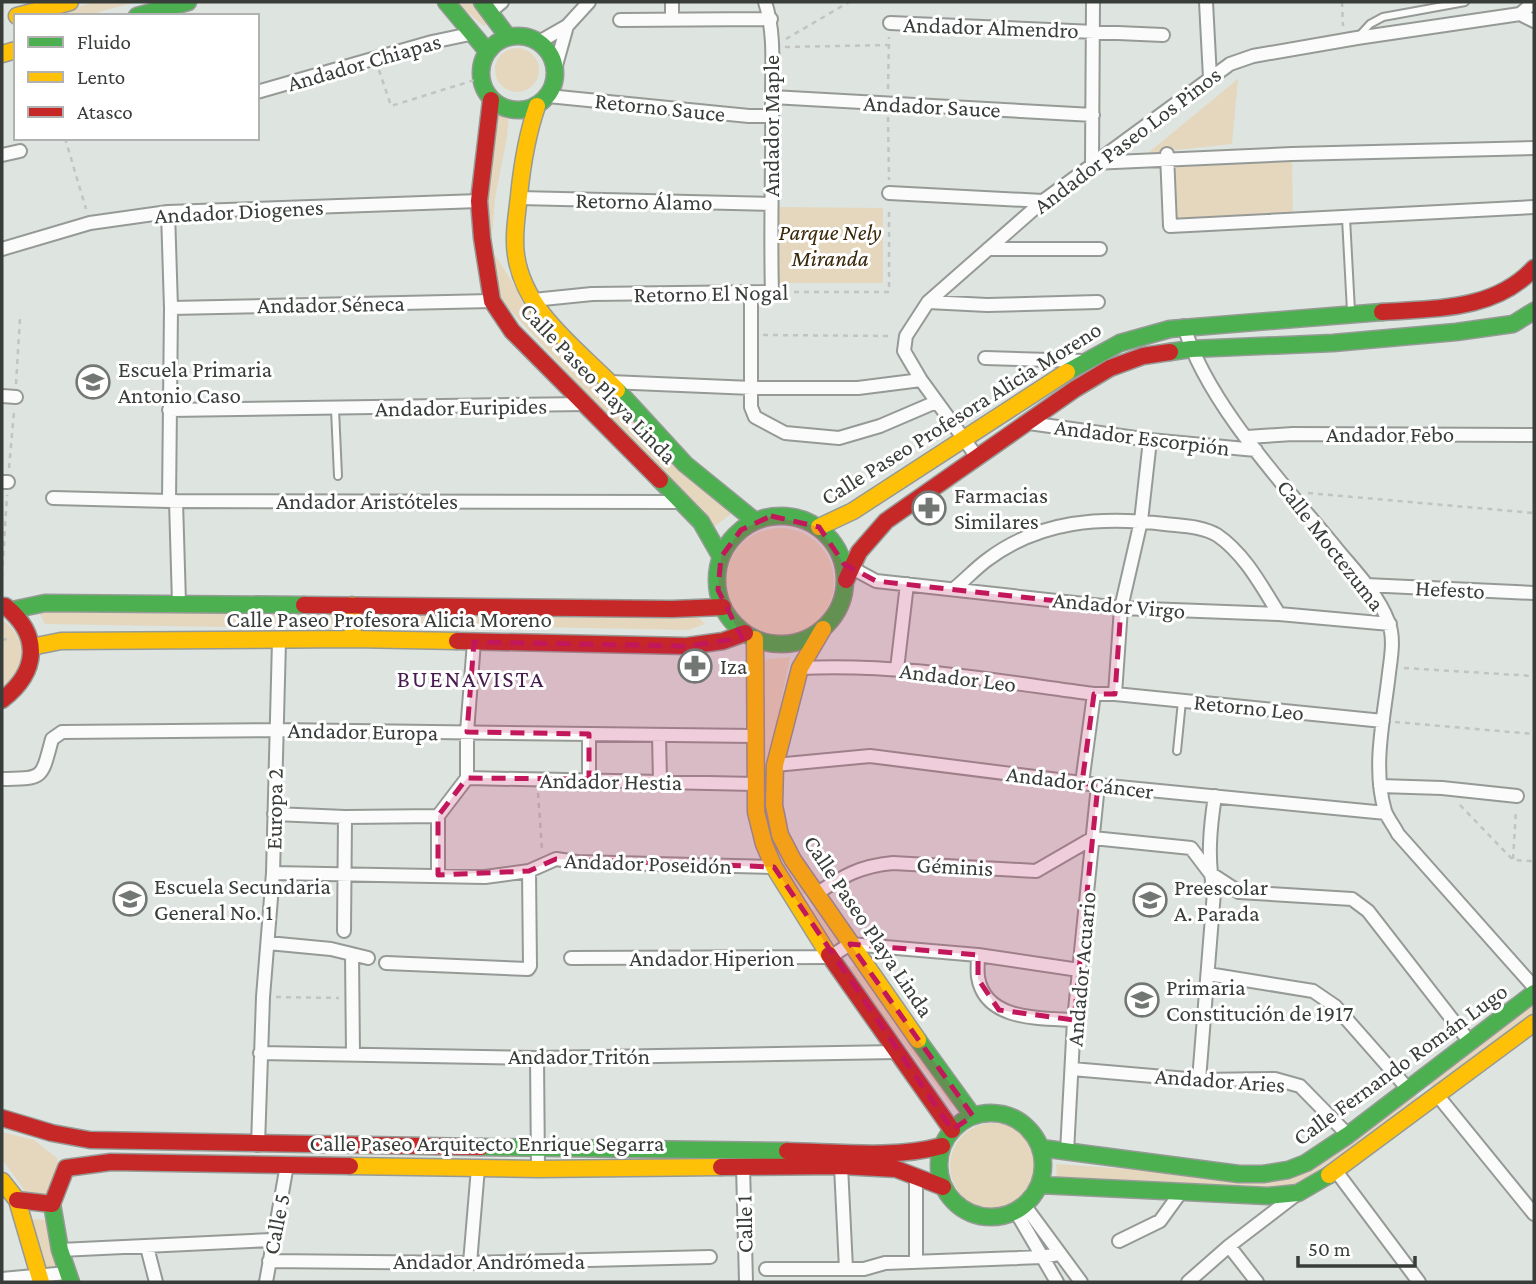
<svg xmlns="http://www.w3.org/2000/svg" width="1536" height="1284" font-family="'Crimson Pro',serif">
	<rect width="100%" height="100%" fill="#dee4df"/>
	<path fill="#e4d7be" d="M94 2H135L85 16H48Z
		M455 2H475L493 21 484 26Z
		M495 70a22 22 0 1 1 44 0a22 22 0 1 1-44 0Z
		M1238 79 1232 144 1148 153Z
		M494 109 509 114 507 137 495 198 491 249 536 319 700 488 735 511 711 529 498 297 487 263 484 193Z
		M1292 154 1293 220 1170 226 1167 162Z
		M776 207 883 208V283H778Z
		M726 582a54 54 0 1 1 108 0a54 54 0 1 1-108 0Z
		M342 611 345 622 342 629 45 624 39 612Z
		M377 611 695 614 705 624 688 630 378 624 374 620Z
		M2 620C32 640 24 670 2 691Z
		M790 657 768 764 769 806 806 892 799 899 773 859 758 808 761 660Z
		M819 907 841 941 837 947 808 912Z
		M856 964 957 1102 952 1106 847 969Z
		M1531 1001 1534 1005V1014L1439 1089 1428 1085Z
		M1414 1093 1423 1103 1291 1187 1057 1180 1056 1164 1282 1180Z
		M950 1166a43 43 0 1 1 86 0a43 43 0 1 1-86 0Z
		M2 1132 34 1140 57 1158C61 1178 59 1188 42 1201L30 1198 2 1159Z
		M32 1219 48 1220 60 1272H40Z"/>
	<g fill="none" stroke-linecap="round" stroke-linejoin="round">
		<defs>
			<path id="lane" d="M1359 36 1370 24 1383 17 1465 2
				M1346 218 1351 311
				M335 409 338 476
				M1177 751 1182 701"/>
			<path id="street" d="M1093 2 1092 163 1292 154 1534 148
				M1206 2 1210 78
				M490 12 502 2
				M1520 14 1534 21
				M620 20 771 19
				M672 20V2
				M890 23 1163 35
				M539 42 567 26 589 2
				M555 69 567 26
				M257 92 432 42 470 34
				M548 96 749 116H772
				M772 97 1093 115
				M1167 154 1170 226 1534 207
				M2 155 20 151
				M889 193 1043 201
				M519 198 770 204
				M168 212 171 308 169 501
				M2 249 90 223 168 212 479 201
				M988 249H1100
				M751 294V407L755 417 785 433 839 438 880 426 936 402
				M533 300 592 294 772 292C770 227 773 163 772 98 772 66 775 32 765 2
				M928 302 987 305 1098 302
				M171 308 492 301
				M1184 326C1206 402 1285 486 1336 548 1354 570 1378 594 1388 621 1395 637 1391 657 1389 673 1384 718 1372 767 1385 811 1388 819 1394 826 1398 834L1534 987
				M985 358 1083 361
				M610 382 752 388H858L921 380
				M2 396 16 397
				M169 410 586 404
				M1029 423 1150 440 1256 450
				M1247 437 1293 434 1534 435
				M977 457 921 380 904 351 906 336 928 302 1043 201 1230 64 1253 56 1357 38 1520 14 1534 2
				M2 482H8
				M53 498 169 501 682 502
				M176 501 179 603
				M852 568 876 581 1121 608 1279 614 1390 624
				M1366 585 1534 593
				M955 588C966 579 976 568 987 560 1040 520 1102 516 1165 524 1182 526 1202 526 1217 535 1245 554 1262 587 1279 614
				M800 668C899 663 996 681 1094 694H1115L1383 721
				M897 669 907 584
				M1115 694 1121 608 1141 521 1150 440
				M659 735 660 781
				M775 765 870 756 1098 785 1386 813
				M467 778 755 784
				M467 778V732L474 642
				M2 779C44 778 41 780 52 739L62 732 276 730 754 736
				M589 779V734
				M1082 783 1094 694
				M1380 786 1442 788 1517 796
				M274 814 345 817 438 816 467 778
				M438 816V875
				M273 873 485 877 529 871 556 859 577 862 774 867
				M816 894C843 876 860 866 893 863L1036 871 1093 838 1191 848 1210 873 1239 892 1352 899 1368 911 1469 1041
				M344 931 345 817
				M268 943 331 949 368 958
				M352 954 353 1054
				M978 955C978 962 977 970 978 977 985 1021 1040 1018 1074 1020
				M571 958 830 957 850 944 978 955 1079 970
				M386 963 528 969 530 966 529 871
				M1208 974 1313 991 1335 1006 1408 1089
				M260 1053 537 1058 898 1052
				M537 1058 538 1169
				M1072 1069 1199 1080 1275 1079 1300 1086 1348 1135
				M1199 1080 1214 892C1207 860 1210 828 1215 796
				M1438 1096 1534 1214
				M258 1145 263 997 273 873 279 641
				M1067 1152 1074 1020 1098 785
				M743 1166 746 1282
				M841 1166 846 1269
				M1336 1171 1419 1282
				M1025 1206 1081 1282
				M1016 1212 1057 1282
				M1119 1241 1160 1221 1181 1192
				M1229 1246 1257 1282
				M147 1247 156 1282
				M60 1250 272 1240
				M269 1261 470 1263 710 1257
				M916 1262V1176
				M470 1263 478 1168
				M766 1269H864L885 1263 1042 1257 1058 1254
				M2 1279 67 1273
				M266 1282 287 1165
				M1188 1282 1229 1246 1297 1194"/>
			<path id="fast" d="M446 2 487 51
				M482 2 508 37
				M137 16 188 2
				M481 73a37 37 0 1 1 74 0a37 37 0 1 1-74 0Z
				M1170 352 1191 349 1333 343 1456 332 1513 324 1534 311
				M1067 372 1120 343 1170 329 1382 312
				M617 390 685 464 755 521
				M660 480 701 522 721 557
				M717 580a64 64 0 1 1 128 0a64 64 0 1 1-128 0Z
				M12 610 45 603 304 605
				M918 1040 973 1116
				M939 1165a52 52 0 1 1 104 0a52 52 0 1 1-104 0Z
				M481 1147 787 1151
				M1041 1148 1239 1174H1263L1288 1170 1306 1163 1348 1135 1534 993
				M1040 1185 1268 1196 1298 1193 1329 1175
				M52 1204 60 1250 71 1282"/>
			<path id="slow" d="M17 16 70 2
				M2 54 16 50
				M537 106C527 135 522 165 519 196 517 215 513 235 516 255 524 313 579 350 617 390
				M819 527 853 511 1067 372
				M352 605 353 639
				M823 629 800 668 775 765 774 805 780 835 793 860 918 1040
				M755 639 756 812 764 844 774 867 829 955
				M31 647 61 641 353 639 457 641
				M350 1166 538 1169 721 1167
				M1329 1175 1534 1023
				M2 1181 17 1200 41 1282"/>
			<path id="jam" d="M491 100 479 201 482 238 492 301 512 331 660 480
				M1382 312C1436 308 1494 311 1534 268
				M846 580 859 552 886 521 1075 389 1110 368 1143 356 1170 352
				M304 605 672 609 723 607
				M457 641 687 646 723 641 745 633
				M2 700C38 672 42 636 5 606
				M829 955 952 1130
				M2 1118 52 1133 90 1140 481 1147
				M787 1151C838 1152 893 1159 942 1146
				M721 1167 841 1166 896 1169 943 1187
				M17 1200 52 1204
				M52 1204 66 1168 111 1162 350 1166"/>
		</defs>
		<use href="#lane" stroke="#969a96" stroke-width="10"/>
		<use href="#street" stroke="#969a96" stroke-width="16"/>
		<use href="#fast" stroke="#969a96" stroke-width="19"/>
		<use href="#slow" stroke="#969a96" stroke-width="19"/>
		<use href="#jam" stroke="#969a96" stroke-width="19"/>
		<path stroke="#c2c4c3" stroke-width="2.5" stroke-dasharray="5 5" stroke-linecap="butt" d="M1342 2 1343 26
			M786 39 849 2
			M785 47 889 45
			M379 70 391 106 481 78
			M888 89 889 37
			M888 117 889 180
			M65 138 86 209
			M784 292H889V208
			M763 335 893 336
			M16 384 20 318
			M9 468 14 412
			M1308 493 1534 513
			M2 576 7 495
			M2 640 12 638
			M1404 668 1534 676
			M1395 722 1534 734
			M538 793 542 849
			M1460 805 1513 860 1534 861
			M1513 859 1516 810
			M276 997 339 998"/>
		<use href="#lane" stroke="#fafbfa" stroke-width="6"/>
		<use href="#street" stroke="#fafbfa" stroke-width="12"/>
		<use href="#fast" stroke="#4caf50" stroke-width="16"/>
		<use href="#slow" stroke="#ffc107" stroke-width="16"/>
		<use href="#jam" stroke="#c62828" stroke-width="16"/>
	</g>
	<path fill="#c2185b" fill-opacity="0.2" stroke="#c2185b" stroke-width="5" stroke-dasharray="14 9" stroke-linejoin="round" d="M771 516 819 527 844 564 876 581 1121 608 1115 694H1094L1082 783 1098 785 1074 1020 999 1010 978 979V955L850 944 973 1116 952 1130 774 867 556 859 529 871 438 875V816L467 778 589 779V734L467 732 474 642 687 646 742 638 718 590 721 557 741 530Z"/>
	<defs>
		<symbol id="school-ring" viewBox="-11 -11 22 22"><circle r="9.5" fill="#fff" stroke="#737773" stroke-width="1.5"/><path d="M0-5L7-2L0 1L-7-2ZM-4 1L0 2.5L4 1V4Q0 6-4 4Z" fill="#737773"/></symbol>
		<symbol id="pharmacy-ring" viewBox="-11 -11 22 22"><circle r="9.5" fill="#fff" stroke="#737773" stroke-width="1.5"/><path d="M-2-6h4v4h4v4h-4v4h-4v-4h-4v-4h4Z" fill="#737773"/></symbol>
	</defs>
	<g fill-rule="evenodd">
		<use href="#school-ring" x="74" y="363" width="38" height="38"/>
		<use href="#pharmacy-ring" x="910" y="489" width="38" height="38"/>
		<use href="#pharmacy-ring" x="676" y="647" width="38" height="38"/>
		<use href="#school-ring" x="111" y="880" width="38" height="38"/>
		<use href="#school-ring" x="1131" y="881" width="38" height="38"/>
		<use href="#school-ring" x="1123" y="981" width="38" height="38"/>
	</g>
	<g text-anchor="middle" stroke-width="6" stroke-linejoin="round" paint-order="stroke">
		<g font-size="23" fill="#393d39" stroke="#fff">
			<text transform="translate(991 27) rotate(2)" y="8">Andador Almendro</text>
			<text transform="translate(364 62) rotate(-16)" y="8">Andador Chiapas</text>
			<text transform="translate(932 106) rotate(3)" y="8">Andador Sauce</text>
			<text transform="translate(660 107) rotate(6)" y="8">Retorno Sauce</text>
			<text transform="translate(771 126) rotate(-90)" y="8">Andador Maple</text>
			<text transform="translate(1127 140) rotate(-37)" y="8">Andador Paseo Los Pinos</text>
			<text transform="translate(644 201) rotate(1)" y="8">Retorno Álamo</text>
			<text transform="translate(239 211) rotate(-3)" y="8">Andador Diogenes</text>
			<text transform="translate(711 293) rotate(-1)" y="8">Retorno El Nogal</text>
			<text transform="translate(331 304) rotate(-1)" y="8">Andador Séneca</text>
			<text transform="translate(599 383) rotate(46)" y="8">Calle Paseo Playa Linda</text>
			<text transform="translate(461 407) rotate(-1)" y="8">Andador Euripides</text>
			<text transform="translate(961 413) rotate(-32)" y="8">Calle Paseo Profesora Alicia Moreno</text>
			<text x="1390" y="442">Andador Febo</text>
			<text transform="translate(1142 437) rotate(7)" y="8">Andador Escorpión</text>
			<text x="367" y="509">Andador Aristóteles</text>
			<text transform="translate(1331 545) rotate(52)" y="8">Calle Moctezuma</text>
			<text transform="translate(1450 589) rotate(3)" y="8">Hefesto</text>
			<text transform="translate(1119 605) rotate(5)" y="8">Andador Virgo</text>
			<text x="389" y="627">Calle Paseo Profesora Alicia Moreno</text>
			<text transform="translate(958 677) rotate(7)" y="8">Andador Leo</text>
			<text transform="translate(1249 707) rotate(6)" y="8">Retorno Leo</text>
			<text transform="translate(363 731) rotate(1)" y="8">Andador Europa</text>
			<text transform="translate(611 781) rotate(1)" y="8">Andador Hestia</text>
			<text transform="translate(1080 782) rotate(7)" y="8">Andador Cáncer</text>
			<text transform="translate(274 809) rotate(-89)" y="8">Europa 2</text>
			<text transform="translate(648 863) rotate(2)" y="8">Andador Poseidón</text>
			<text transform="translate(955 866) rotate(3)" y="8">Géminis</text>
			<text transform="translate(869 926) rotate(56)" y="8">Calle Paseo Playa Linda</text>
			<text x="712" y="966">Andador Hiperion</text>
			<text transform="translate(1081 969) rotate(-85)" y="8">Andador Acuario</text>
			<text x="579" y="1064">Andador Tritón</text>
			<text transform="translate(1400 1064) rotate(-36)" y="8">Calle Fernando Román Lugo</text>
			<text transform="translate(1220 1080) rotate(4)" y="8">Andador Aries</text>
			<text x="487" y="1151">Calle Paseo Arquitecto Enrique Segarra</text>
			<text transform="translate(276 1224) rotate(-79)" y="8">Calle 5</text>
			<text transform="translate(744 1224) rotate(-91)" y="8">Calle 1</text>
			<text x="489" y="1269">Andador Andrómeda</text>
		</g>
		<g font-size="23" font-style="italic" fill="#382708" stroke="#fff">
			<text x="830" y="240">Parque Nely<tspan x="830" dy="26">Miranda</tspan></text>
		</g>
		<g font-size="23" fill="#393d39" stroke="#fff" text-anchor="start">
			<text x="118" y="377">Escuela Primaria<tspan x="118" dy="26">Antonio Caso</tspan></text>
			<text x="954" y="503">Farmacias<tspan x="954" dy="26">Similares</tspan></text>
			<text x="720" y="674">Iza</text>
			<text x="154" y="894">Escuela Secundaria<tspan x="154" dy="26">General No. 1</tspan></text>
			<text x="1174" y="895">Preescolar<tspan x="1174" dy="26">A. Parada</tspan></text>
			<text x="1166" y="995">Primaria<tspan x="1166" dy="26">Constitución de 1917</tspan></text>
		</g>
		<g font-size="24" letter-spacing="2" fill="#471b4e" stroke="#fff">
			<text x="471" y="687">BUENAVISTA</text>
		</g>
	</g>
	<rect width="1536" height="1284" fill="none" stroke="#393d39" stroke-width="7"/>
	<rect x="14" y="14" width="245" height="126" fill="#ffffff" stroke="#b0b1b0" stroke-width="2"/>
	<rect x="28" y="37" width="35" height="10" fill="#4caf50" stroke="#b0b1b0" stroke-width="2"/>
	<text x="77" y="49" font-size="21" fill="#393d39">Fluido</text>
	<rect x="28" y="72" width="35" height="10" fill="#ffc107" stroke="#b0b1b0" stroke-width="2"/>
	<text x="77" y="84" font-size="21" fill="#393d39">Lento</text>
	<rect x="28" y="107" width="35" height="10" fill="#c62828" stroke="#b0b1b0" stroke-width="2"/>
	<text x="77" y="119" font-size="21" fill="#393d39">Atasco</text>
	<path d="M1298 1256v10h117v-10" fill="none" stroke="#393d39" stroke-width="3.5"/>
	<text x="1308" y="1256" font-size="21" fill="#393d39" stroke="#ffffff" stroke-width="5" paint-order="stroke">50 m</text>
</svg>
